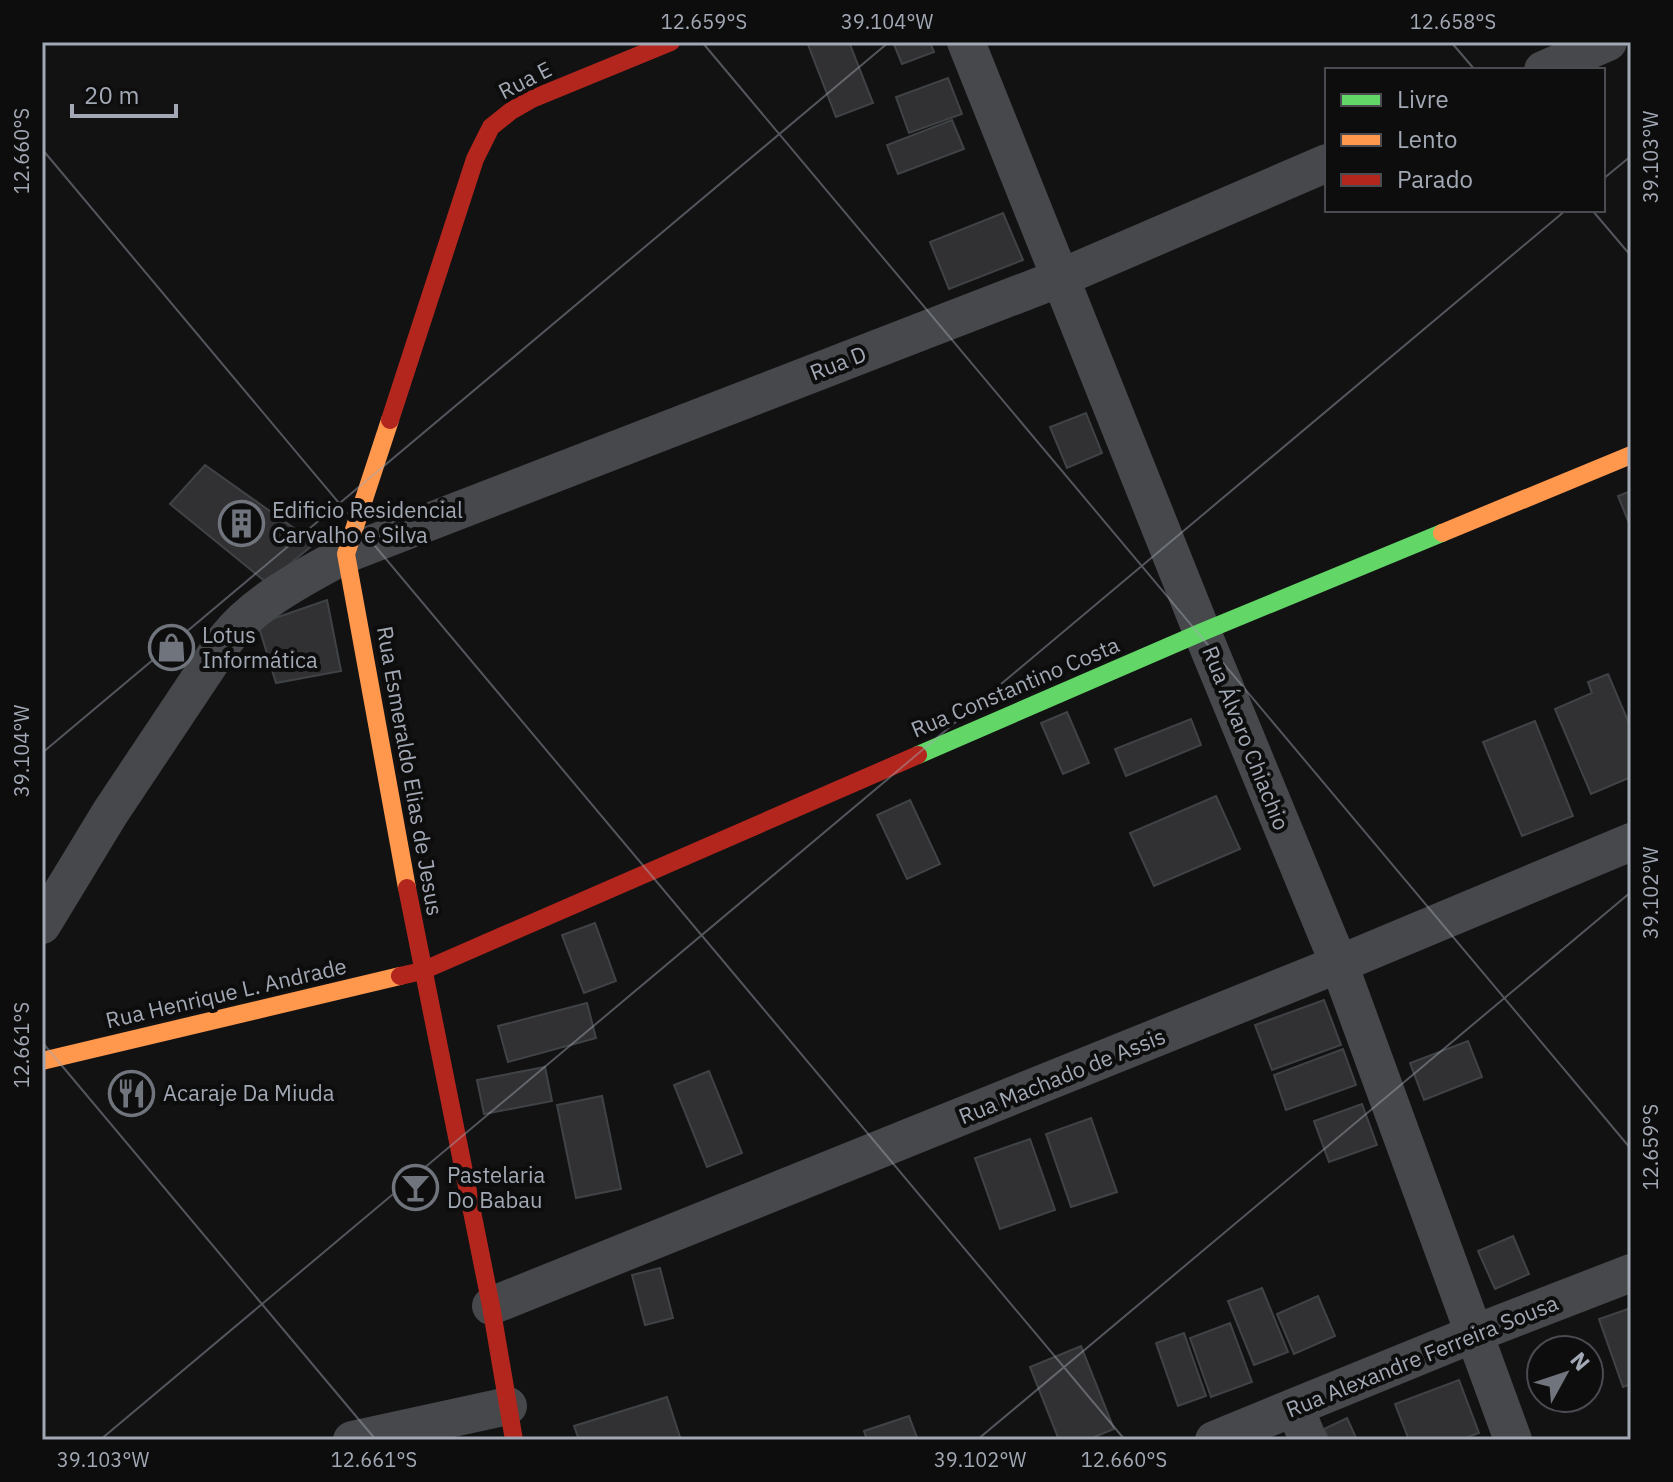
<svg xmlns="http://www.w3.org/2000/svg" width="1673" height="1482" font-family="'IBM Plex Sans',sans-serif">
	<rect width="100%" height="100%" fill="#121213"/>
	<path fill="#313133" stroke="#404346" stroke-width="2" d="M807 42H849L873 103 836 117Z
		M893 42H930L934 52 902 64Z
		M948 78 962 114 909 133 896 97Z
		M952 120 964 149 898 174 887 145Z
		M1003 213 1023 260 949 289 930 242Z
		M1086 413 1102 453 1067 468 1050 427Z
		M205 465 315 543 267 583 170 504Z
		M1631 491V528L1618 496Z
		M327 600 341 671 276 683 258 624Z
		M1608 674 1631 728V777L1591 794 1555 709 1592 693 1588 682Z
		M1067 712 1089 763 1063 774 1041 723Z
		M1191 719 1201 745 1126 776 1115 749Z
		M1535 721 1573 816 1522 836 1483 742Z
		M1216 796 1240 849 1154 886 1130 833Z
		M910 800 940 864 907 879 877 815Z
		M595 923 616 981 584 993 562 935Z
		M1324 1000 1341 1045 1272 1070 1255 1025Z
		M587 1003 596 1038 508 1062 498 1026Z
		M1468 1041 1482 1077 1424 1100 1410 1063Z
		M1343 1049 1356 1085 1286 1110 1274 1075Z
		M545 1067 552 1101 484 1114 477 1080Z
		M709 1071 742 1153 707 1167 674 1085Z
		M602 1096 621 1189 576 1198 557 1105Z
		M1362 1104 1377 1145 1329 1162 1314 1121Z
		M1091 1118 1117 1192 1071 1207 1046 1134Z
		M1030 1139 1055 1210 1000 1229 975 1158Z
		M1513 1236 1529 1274 1495 1289 1478 1251Z
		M660 1268 673 1318 645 1325 632 1275Z
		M1262 1288 1288 1352 1254 1365 1228 1301Z
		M1318 1296 1335 1336 1294 1354 1277 1314Z
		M1631 1308V1384L1623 1387 1599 1319Z
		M1230 1323 1252 1382 1211 1397 1190 1338Z
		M1184 1333 1206 1396 1178 1406 1156 1343Z
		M1081 1346 1114 1429 1087 1440H1059L1030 1367Z
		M1459 1380 1479 1433 1460 1440H1409L1395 1404Z
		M667 1397 681 1440H579L574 1426Z
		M909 1416 918 1440H867L864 1431Z
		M1347 1418 1357 1440H1329L1324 1429Z"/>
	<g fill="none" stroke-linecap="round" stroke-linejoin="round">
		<path stroke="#46484b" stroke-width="38" d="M966 42 1202 632 1339 964 1513 1440
			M1543 70 1608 42
			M42 925 110 813 226 639C257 600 303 578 346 554L1060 278 1327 163
			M491 1306 1339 964 1631 842
			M1295 1408 1308 1440
			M352 1440 508 1406
			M1214 1440 1476 1333 1631 1273"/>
		<path stroke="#63d668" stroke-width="18" d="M918 755 1202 632 1442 533"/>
		<path stroke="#ff974d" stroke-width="18" d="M390 420 346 554 407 888
			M1442 533 1631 455
			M42 1061 400 976"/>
		<path stroke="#b3261e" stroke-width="18" d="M390 420 475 159 491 127 511 111 532 99 671 42
			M407 888 491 1306 514 1440
			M400 976 422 971 918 755"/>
	</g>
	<path fill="none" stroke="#a2a9b4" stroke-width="2" stroke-opacity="0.45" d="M702 42 1631 1149M1451 42 1475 70M42 149 1125 1440M1603 179 1631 156M1592 210 1631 256M42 753 889 42M42 1042 376 1440M100 1440 1566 210M977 1440 1631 892"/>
	<defs>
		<symbol id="building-ring" viewBox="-11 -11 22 22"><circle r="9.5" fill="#0d0d0e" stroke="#70747c" stroke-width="1.5"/><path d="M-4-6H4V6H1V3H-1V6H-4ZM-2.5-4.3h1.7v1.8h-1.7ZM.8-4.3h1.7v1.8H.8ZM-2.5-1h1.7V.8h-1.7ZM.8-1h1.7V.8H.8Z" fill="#70747c"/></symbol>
		<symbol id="shop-ring" viewBox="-11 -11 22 22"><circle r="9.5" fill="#0d0d0e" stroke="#70747c" stroke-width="1.5"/><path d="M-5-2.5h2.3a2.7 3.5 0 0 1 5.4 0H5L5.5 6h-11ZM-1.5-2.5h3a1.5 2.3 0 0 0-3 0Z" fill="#70747c"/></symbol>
		<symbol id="restaurant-ring" viewBox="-11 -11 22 22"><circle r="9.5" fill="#0d0d0e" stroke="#70747c" stroke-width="1.5"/><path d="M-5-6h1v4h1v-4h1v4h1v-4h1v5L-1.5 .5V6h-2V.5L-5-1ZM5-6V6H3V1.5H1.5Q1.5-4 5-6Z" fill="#70747c"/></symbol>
		<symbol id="bar-ring" viewBox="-11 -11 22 22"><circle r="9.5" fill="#0d0d0e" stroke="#70747c" stroke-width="1.5"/><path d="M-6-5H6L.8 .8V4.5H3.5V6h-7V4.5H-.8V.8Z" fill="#70747c"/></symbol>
	</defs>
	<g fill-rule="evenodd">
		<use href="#building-ring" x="216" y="498" width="51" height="51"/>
		<use href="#shop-ring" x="146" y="622" width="51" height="51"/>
		<use href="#restaurant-ring" x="106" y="1068" width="51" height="51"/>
		<use href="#bar-ring" x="390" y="1162" width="51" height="51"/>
	</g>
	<g text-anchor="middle" stroke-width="8" stroke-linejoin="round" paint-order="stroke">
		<g font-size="22" fill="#a2a9b4" stroke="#0d0d0e">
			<text transform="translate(525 80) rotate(-27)" y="8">Rua E</text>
			<text transform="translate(838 363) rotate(-21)" y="8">Rua D</text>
			<text transform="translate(1015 687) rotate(-23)" y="8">Rua Constantino Costa</text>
			<text transform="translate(1246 738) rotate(68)" y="8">Rua Álvaro Chiachio</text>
			<text transform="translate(410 771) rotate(80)" y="8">Rua Esmeraldo Elias de Jesus</text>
			<text transform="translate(226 993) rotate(-13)" y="8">Rua Henrique L. Andrade</text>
			<text transform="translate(1062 1076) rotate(-22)" y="8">Rua Machado de Assis</text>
			<text transform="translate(1422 1356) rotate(-22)" y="8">Rua Alexandre Ferreira Sousa</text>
		</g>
		<g font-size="22" fill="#a2a9b4" stroke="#0d0d0e" text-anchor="start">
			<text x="272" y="518">Edificio Residencial<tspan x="272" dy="25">Carvalho e Silva</tspan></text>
			<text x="202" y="643">Lotus<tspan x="202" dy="25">Informática</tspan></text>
			<text x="163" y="1101">Acaraje Da Miuda</text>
			<text x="447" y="1183">Pastelaria<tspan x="447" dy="25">Do Babau</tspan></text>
		</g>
	</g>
	<rect width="1673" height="1482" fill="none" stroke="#0d0d0e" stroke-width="88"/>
	<rect x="1325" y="68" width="280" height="144" fill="#0d0d0e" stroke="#494b50" stroke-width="2"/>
	<rect x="1341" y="94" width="40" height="12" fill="#63d668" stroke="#494b50" stroke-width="2"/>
	<text x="1397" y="108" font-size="24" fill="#a2a9b4">Livre</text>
	<rect x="1341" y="134" width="40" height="12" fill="#ff974d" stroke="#494b50" stroke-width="2"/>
	<text x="1397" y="148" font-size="24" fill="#a2a9b4">Lento</text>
	<rect x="1341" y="174" width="40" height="12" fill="#b3261e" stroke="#494b50" stroke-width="2"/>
	<text x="1397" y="188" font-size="24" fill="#a2a9b4">Parado</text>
	<g transform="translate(1565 1374) rotate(50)"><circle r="38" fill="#0d0d0e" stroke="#494b50" stroke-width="2"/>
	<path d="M0-6L14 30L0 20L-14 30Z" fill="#70747c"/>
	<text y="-12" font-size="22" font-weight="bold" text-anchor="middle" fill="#a2a9b4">N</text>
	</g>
	<path d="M72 104v12h104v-12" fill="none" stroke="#a2a9b4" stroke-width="4"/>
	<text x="84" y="104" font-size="24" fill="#a2a9b4" stroke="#0d0d0e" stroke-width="6" paint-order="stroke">20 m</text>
	<rect x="44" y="44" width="1585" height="1394" fill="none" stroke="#a2a9b4" stroke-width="3"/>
	<g font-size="20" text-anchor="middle" fill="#a2a9b4">
		<text x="704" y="29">12.659°S</text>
		<text x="887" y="29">39.104°W</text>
		<text x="1453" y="29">12.658°S</text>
		<text transform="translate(22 151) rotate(-90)" y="7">12.660°S</text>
		<text transform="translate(1651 157) rotate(-90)" y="7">39.103°W</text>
		<text transform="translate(22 751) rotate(-90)" y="7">39.104°W</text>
		<text transform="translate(1651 893) rotate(-90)" y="7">39.102°W</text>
		<text transform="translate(22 1045) rotate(-90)" y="7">12.661°S</text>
		<text transform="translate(1651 1147) rotate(-90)" y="7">12.659°S</text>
		<text x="103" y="1467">39.103°W</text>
		<text x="374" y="1467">12.661°S</text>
		<text x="980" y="1467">39.102°W</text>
		<text x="1124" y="1467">12.660°S</text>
	</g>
</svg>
